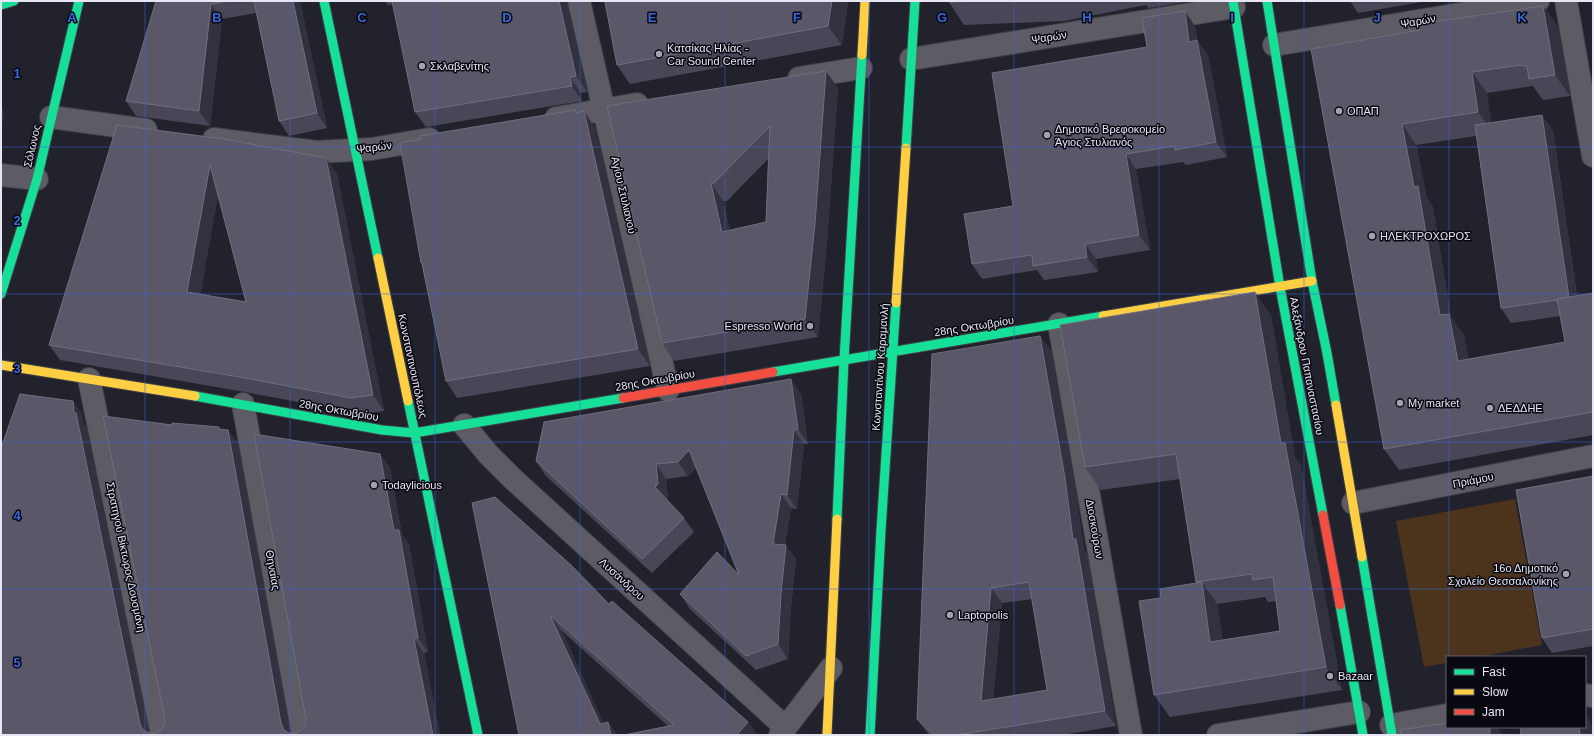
<svg xmlns="http://www.w3.org/2000/svg" width="1594" height="736" font-family="Arial,sans-serif">
	<rect width="100%" height="100%" fill="#22222c"/>
	<path fill="#4c341c" d="M1515 499 1542 645 1479 657H1447V663L1424 667 1396 521Z"/>
	<g fill="none" stroke-linecap="round" stroke-linejoin="round">
		<defs>
			<path id="street" d="M579 1 668 390
				M1566 1 1593 156
				M1274 45 1538 1
				M911 59 1234 7
				M799 78 861 68
				M51 117 146 130
				M556 118 637 104
				M214 139 317 152 372 149 429 139
				M1 175 37 179
				M1059 324 1131 735
				M89 379 162 735
				M243 404 303 735
				M464 425 488 454 513 479 785 727
				M1353 503 1593 456
				M1585 695 1593 696
				M1391 725 1447 715
				M780 735 831 668
				M1218 735 1359 712"/>
			<path id="fast" d="M324 1 378 258
				M1233 1 1280 287 1323 515
				M1267 1 1312 281 1327 353 1336 405
				M1 5 14 1
				M906 148 915 1
				M1 294 37 179 79 1
				M773 372 1103 316
				M195 396 382 430 414 433 623 398
				M408 401 478 735
				M837 519 844 360 862 55
				M1362 557 1392 735
				M1340 605 1363 735
				M870 735 881 530 896 303"/>
			<path id="slow" d="M862 55 865 1
				M378 258 408 401
				M896 303 906 148
				M1103 316 1312 281
				M1 365 195 396
				M1336 405 1362 557
				M827 735 837 519"/>
			<path id="jam" d="M623 398 773 372
				M1323 515 1340 605"/>
		</defs>
		<use href="#street" stroke="#404049" stroke-width="24"/>
		<use href="#fast" stroke="#404049" stroke-width="11"/>
		<use href="#slow" stroke="#404049" stroke-width="11"/>
		<use href="#jam" stroke="#404049" stroke-width="11"/>
		<use href="#street" stroke="#5d5c65" stroke-width="22"/>
		<use href="#fast" stroke="#16e098" stroke-width="9"/>
		<use href="#slow" stroke="#ffcf43" stroke-width="9"/>
		<use href="#jam" stroke="#f24e42" stroke-width="9"/>
	</g>
	<path fill="#494757" fill-rule="evenodd" d="M156 1H300L327 128 289 136 279 121 256 13 222 19 210 126 136 116 126 101Z
		M385 1H567V4L587 92 581 93 582 101 426 127 415 112 393 4 388 5Z
		M848 1 842 45 630 84 617 65Z
		M949 1H1191L1149 8 1146 5 1064 21 964 25 949 2Z
		M1350 1H1427L1358 13Z
		M1543 6 1558 27 1570 96 1543 100 1533 86 1487 93 1491 123 1553 130 1577 296 1593 293V435L1399 470 1384 449 1311 49 1420 30ZM1476 136 1501 308 1511 323 1561 316 1565 342 1468 359 1464 335 1451 317 1433 207 1427 198 1416 145Z
		M1195 26 1197 40 1208 55 1227 157 1186 165 1183 162 1136 169 1150 250 1096 259 1098 272 1044 280 1037 270 982 279 972 264 1013 206 1147 47Z
		M838 88 827 242 818 337 674 361 662 343 607 106ZM768 159 766 222 730 230 723 201H727Z
		M584 111 595 128 650 366 457 398 446 381 422 266 421 263 577 113Z
		M117 125 326 158 337 174 384 411 362 414 245 392 60 360 49 345ZM218 195 246 302 200 295Z
		M1271 315 1295 458 1301 465 1342 690 1170 717 1154 695 1161 598 1196 583 1180 479 1101 490 1085 467ZM1265 597 1268 602 1276 601 1280 631 1222 640 1217 604Z
		M1040 336 1051 351 1076 493 1084 550 1087 554 1116 726 1062 735H929L917 719ZM1032 599 1047 690 993 699 1002 603Z
		M801 394 808 444H804L797 509 791 508 785 545 796 559 791 607 788 659 756 670 690 609 680 594 739 575 696 468 688 476 666 479 668 498 667 500 684 518 694 532 652 573 546 476 536 461Z
		M73 401 82 415 83 423 86 427 149 733H155L161 730 164 725 172 425 219 427 220 429 228 430 238 444 290 733H296L302 730 305 725 380 454 390 468 402 535 409 544 428 652 424 653 440 735H1Z
		M1593 476V646L1552 653 1542 638Z
		M472 503 609 604 748 722 757 735H624L668 726 562 631 603 723 608 722 617 735H519Z"/>
	<path fill="#32313f" d="M293 1H300L327 128 317 113Z
		M559 1H567V4L587 92 576 76Z
		M832 1H848L842 45 828 26Z
		M211 4 222 19 210 126 199 111Z
		M1543 6 1558 27 1570 96 1555 75Z
		M1185 11 1195 26 1200 56 1189 42Z
		M1197 40 1208 55 1227 157 1216 142Z
		M826 71 838 88 827 242 818 337 805 319Z
		M1472 72 1487 93 1493 133 1478 112Z
		M570 77 581 93 582 101 572 86Z
		M1 102 4 113 1 133Z
		M584 111 595 128 650 366 638 349Z
		M1542 115 1553 130 1579 313 1569 299Z
		M1402 124 1416 145 1427 198 1433 207 1451 317 1464 335 1473 382 1458 361 1440 315Z
		M1126 154 1136 169 1150 250 1139 235Z
		M326 158 337 174 384 411 373 395Z
		M210 165 221 180 198 308 187 292Z
		M711 183 723 201 735 250 722 232Z
		M1085 244 1096 259 1098 272 1087 257Z
		M1255 292 1271 315 1295 458 1301 465 1342 690 1326 667 1281 443Z
		M1040 336 1051 351 1076 493 1084 550 1087 554 1116 726 1105 711 1073 539Z
		M791 379 801 394 808 444 798 429Z
		M73 401 82 415 83 423 86 427 149 735 143 730 140 724 74 413Z
		M228 430 238 444 290 735 284 730 281 723Z
		M794 430 804 444 797 509 787 495Z
		M689 450 699 464 688 476 678 462Z
		M380 454 390 468 402 535 409 544 428 652 418 638 394 530Z
		M656 464 666 479 668 498 665 502 655 487Z
		M781 494 791 508 783 558 773 544Z
		M786 545 796 559 791 607 788 659 778 644 781 593Z
		M1202 582 1218 605 1226 664 1210 642Z
		M991 588 1002 603 992 717 981 701Z
		M550 615 562 631 609 735 600 724Z
		M414 639 424 653 440 735H433Z
		M1585 713 1590 721 1593 735H1580L1579 727H1585Z
		M608 722 617 735H611Z
		M748 722 757 735H737Z
		M1490 727H1497L1502 735H1490Z"/>
	<path fill="#5a5868" stroke="#706e7e" fill-rule="evenodd" d="M156 1H228L211 4 199 111 126 101Z
		M254 1H293L317 113 279 121Z
		M392 1H559L576 76 570 77 572 86 415 112Z
		M608 1H832L828 26 617 65 605 2Z
		M949 1H983L949 2Z
		M1543 6 1555 75 1529 79 1527 66H1522L1521 65 1472 72 1478 112 1402 124 1414 187 1418 186 1440 315 1449 314 1458 361 1565 342 1557 299 1593 293V412L1384 449 1311 49 1420 30 1419 24Z
		M1185 11 1189 42 1197 40 1216 142 1175 150V146L1126 154 1139 235 1085 244 1087 257 1033 266 1032 255 972 264 964 214 1013 206 992 73 1147 47 1142 18Z
		M826 71 815 224 805 319 662 343 607 106ZM770 126 766 222 722 232 711 183H714Z
		M575 110 576 113 584 111 638 349 446 381 422 263H421L400 143 421 139 420 136Z
		M1542 115 1569 297 1557 299 1558 300 1501 308 1475 125Z
		M117 125 224 139 326 158 373 395 351 398 234 376 49 345ZM210 165 246 302 187 292Z
		M1255 292 1281 443H1285L1326 667 1154 695 1139 601 1161 598 1160 589 1202 582 1210 642 1280 631 1273 577 1253 580 1252 574 1196 582 1176 454 1085 467 1060 325Z
		M1040 336 1065 478 1073 539H1076L1105 711 957 735H934L917 719 932 354ZM1029 582 1047 690 981 701 991 588Z
		M791 379 798 429 794 430 787 495 781 494 773 544 786 545 781 593 778 644 746 656 680 594 717 552 739 575 689 450 678 462 656 464 658 484 655 487 684 518 642 559 536 461 544 422Z
		M20 394 73 401 74 413H76L140 724 143 730 149 733H155L161 730 164 725 165 719 103 416 172 425V423L219 427V429L228 430 281 723 284 730 289 733H296L302 730 305 725 306 719 254 434 380 454 394 530H399L418 638 414 639 433 735H1V448Z
		M1593 476V629L1542 638 1516 490Z
		M495 497 571 565 609 604 612 601 748 722 737 735H624L674 725 550 615 600 724 608 722 611 735H519L472 503Z
		M1447 723V727H1490V735H1401L1400 730Z
		M1520 727H1579L1580 735H1521Z"/>
	<path fill="none" stroke="#3b65dc" stroke-width="1" stroke-opacity="0.55" d="M145 1V735M290 1V735M435 1V735M580 1V735M725 1V735M869 1V735M1014 1V735M1159 1V735M1304 1V735M1449 1V657M1 147H1593M1 294H1593M1 442H1593M1 589H1593M1449 727V735"/>
	<g fill="#a2a1ae" stroke="#090911" stroke-width="1.5">
		<circle cx="659" cy="54" r="4"/>
		<circle cx="422" cy="66" r="4"/>
		<circle cx="1339" cy="111" r="4"/>
		<circle cx="1047" cy="135" r="4"/>
		<circle cx="1372" cy="236" r="4"/>
		<circle cx="810" cy="326" r="4"/>
		<circle cx="1400" cy="403" r="4"/>
		<circle cx="1490" cy="408" r="4"/>
		<circle cx="374" cy="485" r="4"/>
		<circle cx="1566" cy="574" r="4"/>
		<circle cx="950" cy="615" r="4"/>
		<circle cx="1330" cy="676" r="4"/>
	</g>
	<g text-anchor="middle" stroke-width="3" stroke-linejoin="round" paint-order="stroke">
		<g font-size="11" fill="#e7e6f4" stroke="#090911">
			<text transform="translate(1418 21) rotate(-10)" y="4">Ψαρών</text>
			<text transform="translate(1049 37) rotate(-9)" y="4">Ψαρών</text>
			<text transform="translate(32 146) rotate(-77)" y="4">Σόλωνος</text>
			<text transform="translate(374 147) rotate(-7)" y="4">Ψαρών</text>
			<text transform="translate(624 195) rotate(77)" y="4">Αγίου Στυλιανού</text>
			<text transform="translate(974 326) rotate(-9)" y="4">28ης Οκτωβρίου</text>
			<text transform="translate(413 366) rotate(78)" y="4">Κωνσταντινουπόλεως</text>
			<text transform="translate(1307 366) rotate(79)" y="4">Αλεξάνδρου Παπαναστασίου</text>
			<text transform="translate(880 367) rotate(-86)" y="4">Κωνσταντίνου Καραμανλή</text>
			<text transform="translate(655 380) rotate(-10)" y="4">28ης Οκτωβρίου</text>
			<text transform="translate(339 410) rotate(10)" y="4">28ης Οκτωβρίου</text>
			<text transform="translate(1473 480) rotate(-11)" y="4">Πριάμου</text>
			<text transform="translate(1095 529) rotate(80)" y="4">Διοσκούρων</text>
			<text transform="translate(126 557) rotate(78)" y="4">Στρατηγού Βίκτωρος Δουσμάνη</text>
			<text transform="translate(273 570) rotate(80)" y="4">Θηναίας</text>
			<text transform="translate(622 579) rotate(42)" y="4">Λυσάνδρου</text>
		</g>
		<g font-size="11" fill="#e7e6f4" stroke="#090911" text-anchor="start">
			<text x="667" y="52">Κατσίκας Ηλίας -<tspan x="667" dy="13">Car Sound Center</tspan></text>
			<text x="430" y="70">Σκλαβενίτης</text>
			<text x="1347" y="115">ΟΠΑΠ</text>
			<text x="1055" y="133">Δημοτικό Βρεφοκομείο<tspan x="1055" dy="13">Άγιος Στυλιανός</tspan></text>
			<text x="1380" y="240">ΗΛΕΚΤΡΟΧΩΡΟΣ</text>
			<text x="802" y="330" text-anchor="end">Espresso World</text>
			<text x="1408" y="407">My market</text>
			<text x="1498" y="412">ΔΕΔΔΗΕ</text>
			<text x="382" y="489">Todaylicious</text>
			<text x="1558" y="572" text-anchor="end">16ο Δημοτικό<tspan x="1558" dy="13">Σχολείο Θεσσαλονίκης</tspan></text>
			<text x="958" y="619">Laptopolis</text>
			<text x="1338" y="680">Bazaar</text>
		</g>
	</g>
	<g font-size="13" text-anchor="middle" font-weight="bold" fill="#3b65dc" stroke="#090911" stroke-width="3" stroke-linejoin="round" paint-order="stroke">
		<text x="72" y="22">A</text>
		<text x="217" y="22">B</text>
		<text x="362" y="22">C</text>
		<text x="507" y="22">D</text>
		<text x="652" y="22">E</text>
		<text x="797" y="22">F</text>
		<text x="942" y="22">G</text>
		<text x="1087" y="22">H</text>
		<text x="1232" y="22">I</text>
		<text x="1377" y="22">J</text>
		<text x="1522" y="22">K</text>
		<text x="17" y="78">1</text>
		<text x="17" y="225">2</text>
		<text x="17" y="373">3</text>
		<text x="17" y="520">4</text>
		<text x="17" y="667">5</text>
	</g>
	<rect width="1594" height="736" fill="none" stroke="#e7e6f4" stroke-width="4"/>
	<rect x="1446" y="656" width="140" height="72" fill="#090911" stroke="#62616c"/>
	<rect x="1454" y="669" width="20" height="6" fill="#16e098" stroke="#62616c"/>
	<text x="1482" y="676" font-size="12" fill="#e7e6f4">Fast</text>
	<rect x="1454" y="689" width="20" height="6" fill="#ffcf43" stroke="#62616c"/>
	<text x="1482" y="696" font-size="12" fill="#e7e6f4">Slow</text>
	<rect x="1454" y="709" width="20" height="6" fill="#f24e42" stroke="#62616c"/>
	<text x="1482" y="716" font-size="12" fill="#e7e6f4">Jam</text>
</svg>
